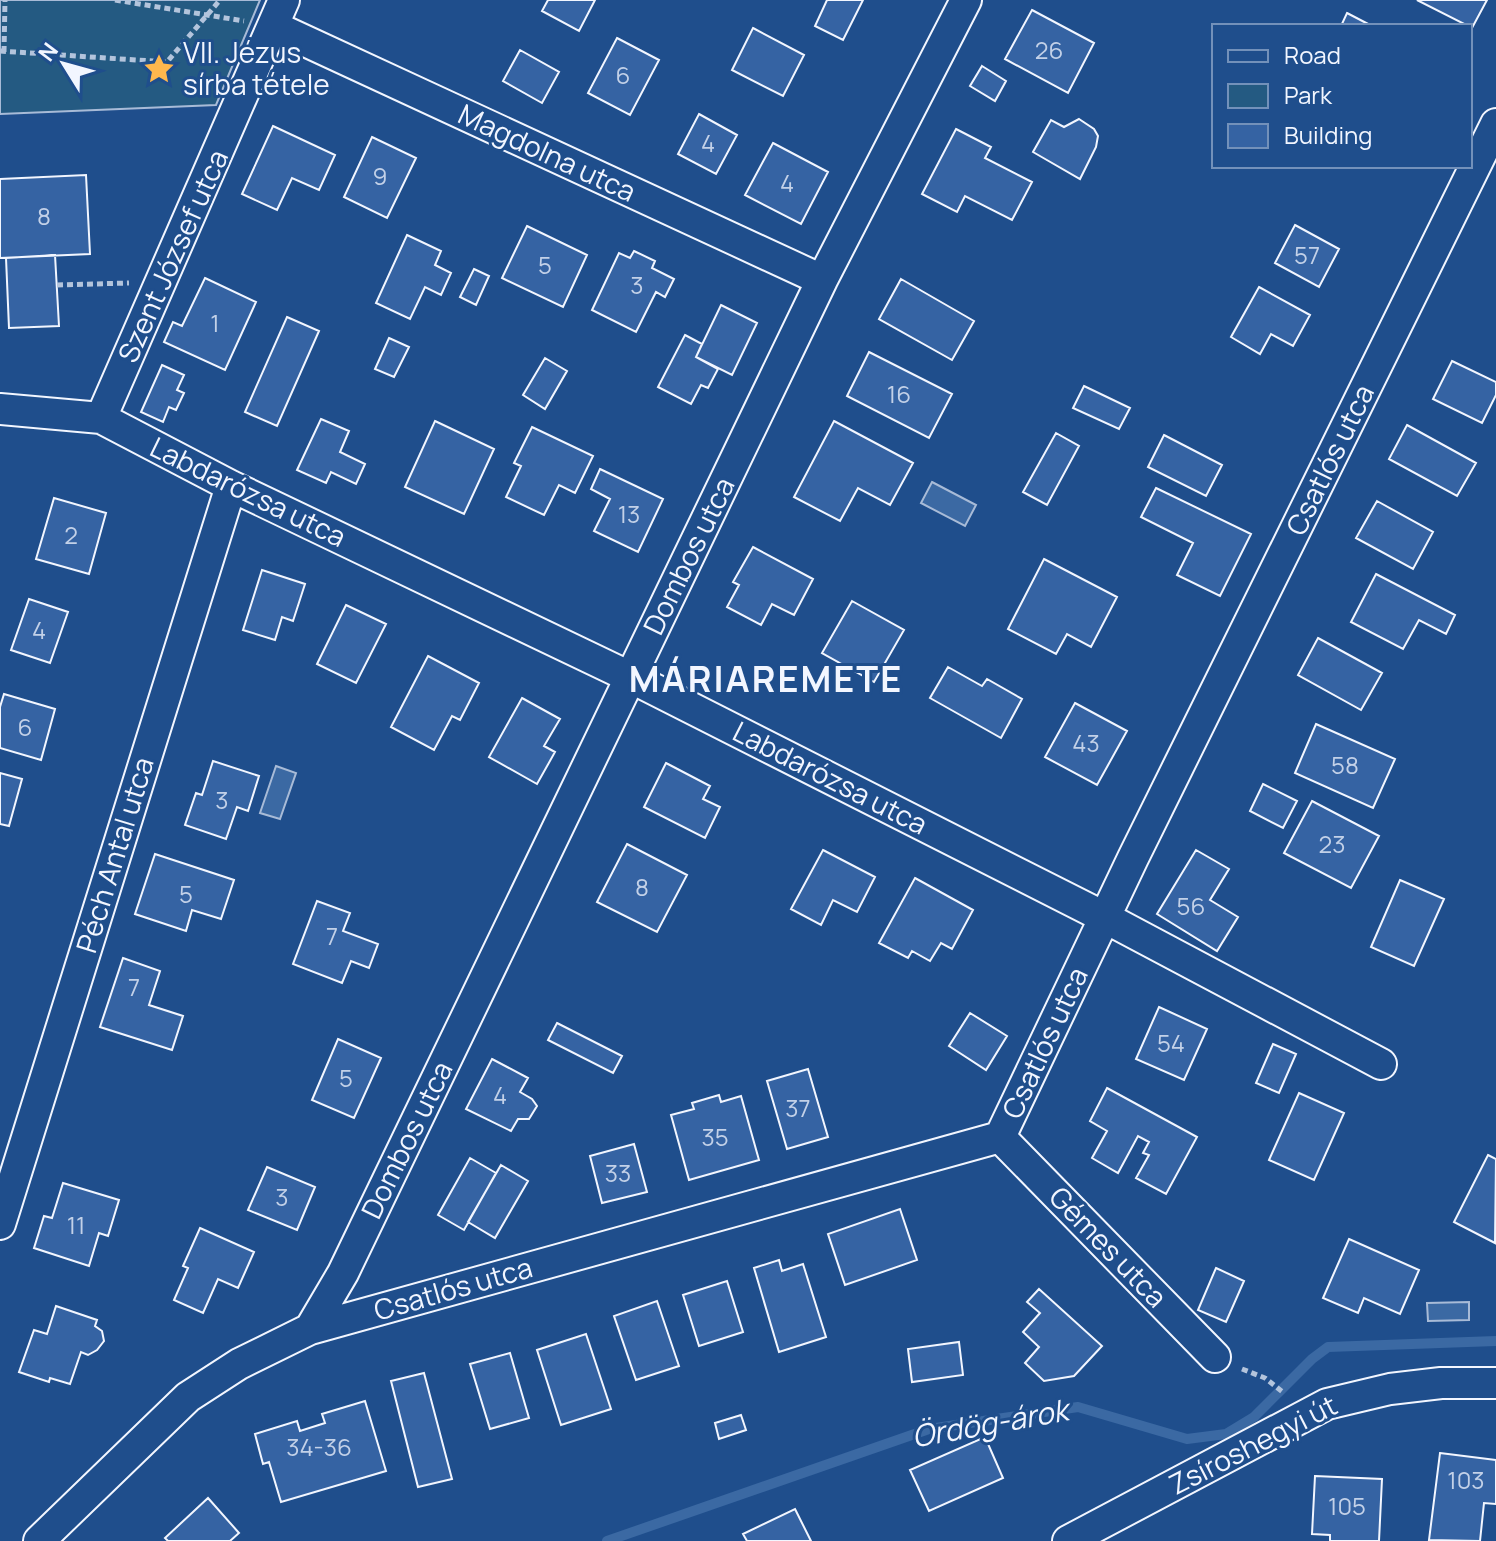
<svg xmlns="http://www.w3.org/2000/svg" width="1496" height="1541" font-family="Manrope,sans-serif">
	<rect width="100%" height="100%" fill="#1f4e8c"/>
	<path fill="#245a82" stroke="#a8bbd7" stroke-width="2" d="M0 0H260L216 105 0 114Z"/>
	<path fill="#3b69a3" stroke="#a8bbd7" stroke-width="2" d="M932 482 976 505 965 526 921 503Z
		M276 766 296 773 280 819 260 813Z
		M1469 1302V1320L1428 1321 1427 1303Z"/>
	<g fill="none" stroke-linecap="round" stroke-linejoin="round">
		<path stroke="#3b69a3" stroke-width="10" d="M607 1541 929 1429 1078 1407 1187 1439 1226 1434 1254 1417 1312 1359 1328 1347 1496 1341"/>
	</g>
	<path fill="#3563a3" stroke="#f2f6ff" stroke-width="2" d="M548 0H595L579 31 542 11Z
		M827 0H863L843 40 815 26Z
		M1417 0H1487L1472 28Z
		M1032 10 1094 43 1068 93 1005 59Z
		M1347 13 1372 26H1341Z
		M753 28 804 55 783 96 732 70Z
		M617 38 659 60 630 115 588 93Z
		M520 50 559 72 542 103 503 81Z
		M982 66 1006 81 995 101 970 86Z
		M699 114 737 135 716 174 678 154Z
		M1079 119 1094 129 1098 136 1096 147 1080 179 1033 152 1051 120 1064 127Z
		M273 126 335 155 319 190 292 178 277 210 242 194Z
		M956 129 991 147 985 158 1032 182 1012 220 965 196 957 212 922 194Z
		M372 137 416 158 387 218 344 197Z
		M773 143 828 172 801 224 745 195Z
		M86 175 90 254 0 258V179Z
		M1295 225 1339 249 1319 287 1275 263Z
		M527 226 587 255 563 307 502 278Z
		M407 235 441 251 435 265 451 273 441 295 425 287 410 319 376 303Z
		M634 251 655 261 652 268 674 279 665 297 656 292 636 332 592 310 619 253 630 258Z
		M55 255 59 326 9 328 6 258Z
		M474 269 489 276 476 305 460 297Z
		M205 278 256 302 225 370 164 342 173 322 182 326Z
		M901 279 974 321 952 360 879 319Z
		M1259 287 1310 315 1293 346 1271 334 1260 354 1231 337Z
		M721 305 757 323 732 375 696 357Z
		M287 317 319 331 277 426 245 412Z
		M685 335 702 344 696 357 718 369 708 388 701 385 691 404 658 387Z
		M389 338 409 347 394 377 375 369Z
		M869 352 952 394 929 438 847 396Z
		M545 358 567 371 545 409 523 395Z
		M1452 361 1496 382V395L1482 423 1433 399Z
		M162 365 184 375 177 390 184 393 176 410 169 407 163 422 141 412Z
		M1084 386 1130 408 1119 429 1073 408Z
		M321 419 349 431 340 452 365 464 356 484 331 472 326 483 297 470Z
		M435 421 494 449 464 514 405 487Z
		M834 421 913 463 890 505 858 488 840 521 794 497Z
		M1407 425 1476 463 1457 496 1389 459Z
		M532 427 593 456 575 493 559 485 544 515 506 497 521 466 514 463Z
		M1056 433 1079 446 1047 505 1023 492Z
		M1164 435 1222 465 1206 496 1148 467Z
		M600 469 663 499 638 552 594 531 610 499 591 489Z
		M1156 488 1251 534 1220 596 1177 575 1193 543 1141 517Z
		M54 498 106 513 89 574 36 559Z
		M1377 501 1433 532 1413 569 1356 538Z
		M753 547 813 579 794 615 772 604 761 625 727 607 739 585 733 582Z
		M1044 559 1117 597 1091 647 1067 634 1056 654 1008 629Z
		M262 570 305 584 293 621 282 617 275 640 243 630Z
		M1376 574 1455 615 1446 634 1419 620 1403 649 1351 622Z
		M29 599 68 612 50 663 11 650Z
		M852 601 904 630 874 682 822 653Z
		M346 605 386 624 356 683 317 664Z
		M1318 638 1382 673 1361 710 1298 675Z
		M428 656 479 683 460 720 452 716 434 750 391 727Z
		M948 667 982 686 987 679 1022 699 1001 738 930 698Z
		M4 694 55 709 41 760 0 748V707Z
		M522 698 560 719 544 746 555 752 537 784 489 757Z
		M1075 703 1127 731 1097 785 1045 757Z
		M1316 724 1395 759 1373 808 1295 773Z
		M213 761 259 776 248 811 237 807 226 839 185 825 196 793 202 795Z
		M666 763 710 786 703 799 720 807 705 838 644 807Z
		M0 773 22 779 9 826 0 824Z
		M1263 784 1297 801 1283 828 1250 811Z
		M1312 801 1379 836 1351 888 1284 853Z
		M627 844 687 875 657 932 597 902Z
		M823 850 875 877 857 912 833 900 821 925 791 909Z
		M1196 850 1229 869 1210 900 1238 917 1217 951 1157 914Z
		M155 854 234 880 221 919 192 910 186 931 135 914Z
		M915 878 973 910 952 949 941 943 930 961 912 951 908 958 879 943Z
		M1400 880 1444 899 1414 966 1371 947Z
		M317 901 350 913 343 931 378 944 369 968 351 961 342 983 293 964Z
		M123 958 160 971 149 1005 183 1016 172 1050 100 1027Z
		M1159 1007 1207 1029 1184 1080 1136 1059Z
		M970 1013 1007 1036 986 1070 949 1046Z
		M557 1023 622 1056 613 1073 548 1040Z
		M338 1039 381 1058 354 1118 312 1100Z
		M1273 1044 1296 1054 1279 1093 1256 1083Z
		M492 1059 528 1078 520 1092 532 1099 537 1106 529 1119H518L511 1131 466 1109Z
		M808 1069 828 1137 787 1149 767 1081Z
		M1107 1088 1197 1137 1166 1194 1136 1178 1149 1155 1143 1153 1149 1142 1138 1136 1118 1173 1092 1158 1107 1131 1090 1121Z
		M1299 1093 1344 1113 1314 1180 1269 1160Z
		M719 1095 721 1102 741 1096 759 1160 689 1180 671 1115 694 1109 692 1103Z
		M634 1144 647 1192 602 1203 590 1156Z
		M1488 1155 1496 1159 1495 1243 1454 1222Z
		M470 1158 496 1173 464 1230 438 1215Z
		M501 1165 528 1181 495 1238 468 1222Z
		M267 1167 315 1187 297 1230 248 1210Z
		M63 1183 119 1200 108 1236 99 1233 89 1266 34 1248 44 1216 52 1218Z
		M900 1209 917 1260 845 1285 828 1234Z
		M200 1228 254 1252 238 1288 218 1279 203 1313 174 1300 188 1268 183 1266Z
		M1349 1239 1419 1270 1400 1314 1364 1298 1358 1313 1323 1298Z
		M779 1260 782 1271 803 1264 826 1337 779 1352 754 1268Z
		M1216 1268 1244 1281 1226 1322 1198 1310Z
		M727 1281 743 1332 699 1346 683 1295Z
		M1039 1289 1102 1346 1074 1376 1044 1381 1025 1363 1039 1347 1023 1332 1040 1313 1027 1302Z
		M657 1301 679 1366 636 1380 614 1316Z
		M56 1306 97 1320 95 1326 102 1331 104 1341 97 1350 88 1355 81 1352 70 1384 50 1378 49 1382 19 1372 34 1330 47 1334Z
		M586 1334 611 1409 561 1425 537 1350Z
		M959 1342 963 1375 912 1382 908 1349Z
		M510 1353 529 1418 490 1429 470 1364Z
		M424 1373 452 1479 418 1487 391 1381Z
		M365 1401 386 1471 281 1502 269 1462 263 1464 255 1434 297 1421 300 1431 325 1423 322 1414Z
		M741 1415 746 1430 719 1439 715 1423Z
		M985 1437 1003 1478 929 1511 910 1470Z
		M1440 1453 1496 1460V1504L1484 1503 1480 1541 1429 1540Z
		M1315 1476 1382 1479 1379 1541H1330V1535L1312 1534Z
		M208 1498 239 1533 230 1541H168L165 1538Z
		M795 1509 811 1541H747L743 1534Z"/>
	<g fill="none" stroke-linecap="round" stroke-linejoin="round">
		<defs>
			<path id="street" d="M273 26 822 280
				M0 409 101 418 231 486 630 677 1104 917 1381 1064
				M101 418 284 0
				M1000 1137 1215 1357
				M0 1224 231 486
				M310 1329 343 1273 822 280 966 0
				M39 1541 188 1397 239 1364 310 1329 1000 1137 1133 858 1496 124
				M1068 1541 1327 1404 1390 1389 1441 1383H1496"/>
		</defs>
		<use href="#street" stroke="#f2f6ff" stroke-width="34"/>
		<path stroke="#b3c4dc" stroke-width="5" stroke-dasharray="6 4" stroke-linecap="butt" d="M115 0 244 21
			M0 51 167 62 220 0
			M4 52 5 0
			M57 285 129 283
			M1242 1369 1265 1378 1284 1393"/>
		<use href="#street" stroke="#1f4e8c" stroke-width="30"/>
	</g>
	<defs>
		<symbol id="sight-bare" viewBox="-9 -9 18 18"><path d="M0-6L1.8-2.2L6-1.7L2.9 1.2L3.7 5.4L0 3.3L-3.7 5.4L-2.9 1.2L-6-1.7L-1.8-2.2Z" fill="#ffb74d" stroke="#1f4e8c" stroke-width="2.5" paint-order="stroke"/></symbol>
	</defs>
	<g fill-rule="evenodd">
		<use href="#sight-bare" x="137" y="47" width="44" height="44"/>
	</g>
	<g text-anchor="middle" stroke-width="6" stroke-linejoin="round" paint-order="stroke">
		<g font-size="24" fill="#c3d1e8">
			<text x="1049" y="59">26</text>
			<text x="623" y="84">6</text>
			<text x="708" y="152">4</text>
			<text x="380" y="185">9</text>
			<text x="787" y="192">4</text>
			<text x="44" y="225">8</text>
			<text x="1307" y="264">57</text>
			<text x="545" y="274">5</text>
			<text x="637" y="294">3</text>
			<text x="215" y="332">1</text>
			<text x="899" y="403">16</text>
			<text x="629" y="523">13</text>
			<text x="71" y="544">2</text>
			<text x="39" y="639">4</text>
			<text x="25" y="736">6</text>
			<text x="1086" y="752">43</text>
			<text x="1345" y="774">58</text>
			<text x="222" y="809">3</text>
			<text x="1332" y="853">23</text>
			<text x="642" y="896">8</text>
			<text x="186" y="903">5</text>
			<text x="1191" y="915">56</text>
			<text x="332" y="945">7</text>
			<text x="134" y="996">7</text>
			<text x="1171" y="1052">54</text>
			<text x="346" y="1087">5</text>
			<text x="500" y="1104">4</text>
			<text x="798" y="1117">37</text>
			<text x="715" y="1146">35</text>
			<text x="618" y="1182">33</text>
			<text x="282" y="1206">3</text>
			<text x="76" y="1234">11</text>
			<text x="319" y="1456">34-36</text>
			<text x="1466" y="1489">103</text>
			<text x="1347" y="1515">105</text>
		</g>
		<g font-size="28" fill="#f2f6ff" stroke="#1f4e8c" text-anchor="start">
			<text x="183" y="63">VII. Jézus<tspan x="183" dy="32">sírba tétele</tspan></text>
		</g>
		<g font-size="28" fill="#f2f6ff" stroke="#1f4e8c">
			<text transform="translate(547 153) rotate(25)" y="10">Magdolna utca</text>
			<text transform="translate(173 256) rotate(-66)" y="10">Szent József utca</text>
			<text transform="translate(1330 460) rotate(-64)" y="10">Csatlós utca</text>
			<text transform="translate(248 492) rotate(26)" y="10">Labdarózsa utca</text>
			<text transform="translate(689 556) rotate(-64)" y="10">Dombos utca</text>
			<text transform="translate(830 778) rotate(27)" y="10">Labdarózsa utca</text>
			<text transform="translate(115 855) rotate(-73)" y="10">Péch Antal utca</text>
			<text transform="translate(1045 1043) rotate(-65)" y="10">Csatlós utca</text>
			<text transform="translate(407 1140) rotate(-64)" y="10">Dombos utca</text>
			<text transform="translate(1108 1247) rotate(46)" y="10">Gémes utca</text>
			<text transform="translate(453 1289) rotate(-16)" y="10">Csatlós utca</text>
			<text transform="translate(1253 1445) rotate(-27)" y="10">Zsíroshegyi út</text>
		</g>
		<g font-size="30" font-style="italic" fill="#f2f6ff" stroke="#1f4e8c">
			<text transform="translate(990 1424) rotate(-10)" y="10">Ördög-árok</text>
		</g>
		<g font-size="36" font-weight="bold" letter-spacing="2" fill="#f2f6ff" stroke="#1f4e8c">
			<text x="766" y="692">MÁRIAREMETE</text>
		</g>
	</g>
	<rect x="1212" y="24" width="260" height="144" fill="#1f4e8c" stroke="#7391ba" stroke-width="2"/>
	<rect x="1228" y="50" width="40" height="12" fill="#1f4e8c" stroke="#7391ba" stroke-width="2"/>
	<text x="1284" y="64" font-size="24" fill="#f2f6ff">Road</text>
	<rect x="1228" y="84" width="40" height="24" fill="#245a82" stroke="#7391ba" stroke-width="2"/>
	<text x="1284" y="104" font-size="24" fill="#f2f6ff">Park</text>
	<rect x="1228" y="124" width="40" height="24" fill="#3563a3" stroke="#7391ba" stroke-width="2"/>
	<text x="1284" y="144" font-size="24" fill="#f2f6ff">Building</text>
	<g transform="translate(64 64) rotate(307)" stroke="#1f4e8c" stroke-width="6" paint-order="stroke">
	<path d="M0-6L14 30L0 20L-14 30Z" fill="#f2f6ff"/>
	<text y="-12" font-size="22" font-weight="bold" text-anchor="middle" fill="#f2f6ff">N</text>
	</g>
</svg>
